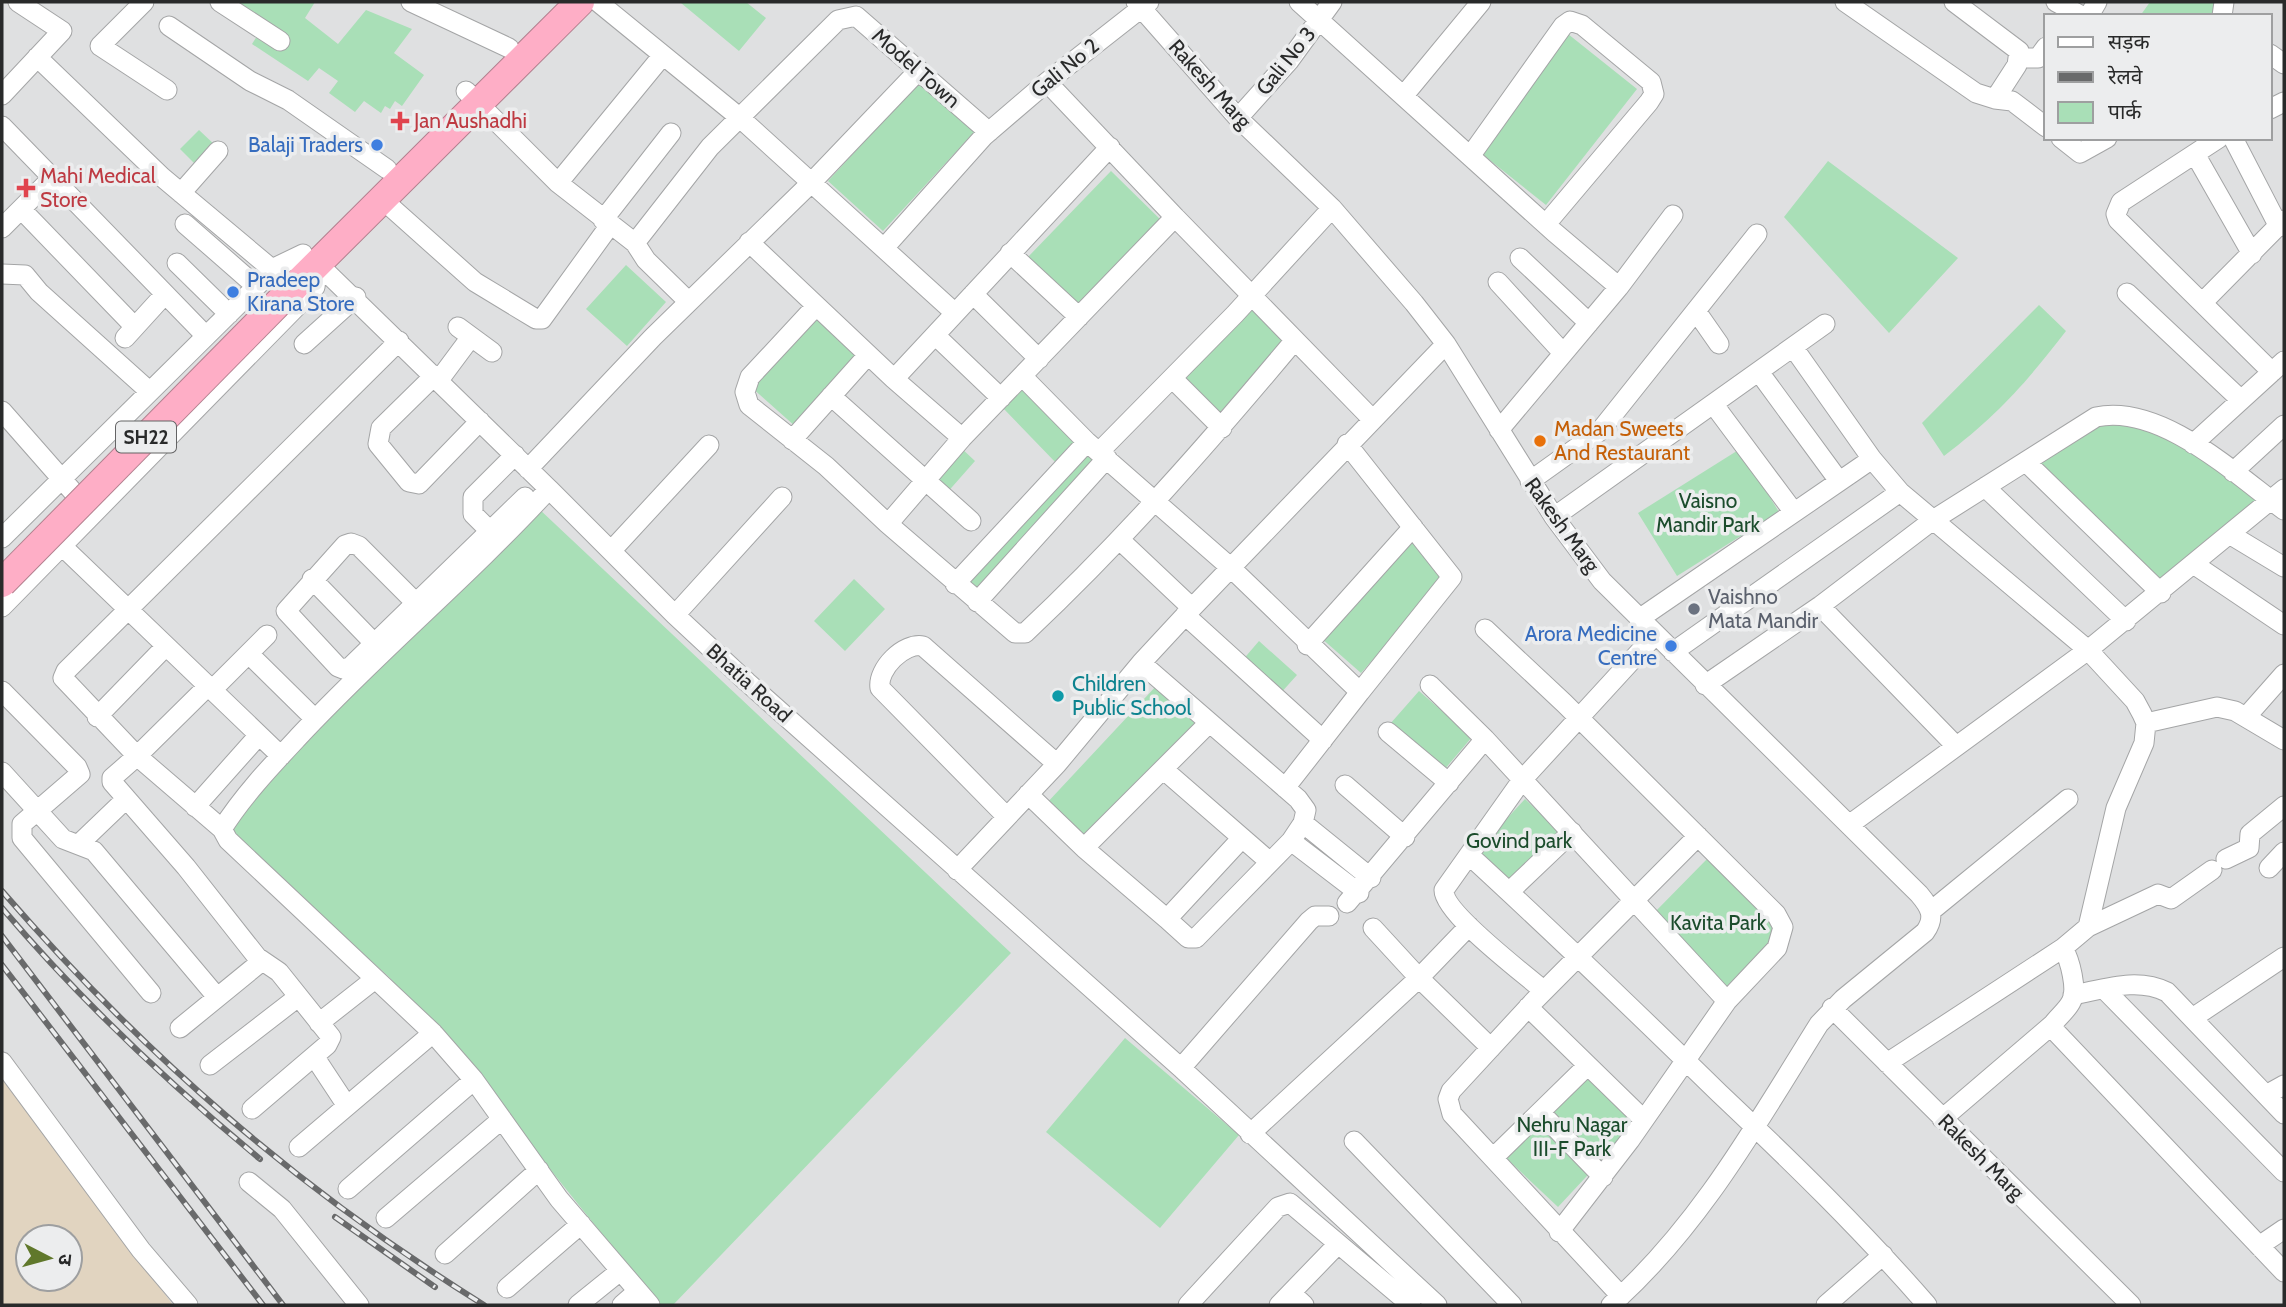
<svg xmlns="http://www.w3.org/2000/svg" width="2286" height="1307" font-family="Cabin,'Noto Sans Devanagari',sans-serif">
	<rect width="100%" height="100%" fill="#dfe0e1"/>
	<path fill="#e1d4c0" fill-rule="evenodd" d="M2 1076 173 1305H2ZM28 1237H70V1279H28Z"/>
	<path fill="#a9dfb7" d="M226 2H315L305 18 338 44 366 10 412 29 394 53 424 75 402 106 395 101 390 109 385 106 381 113 364 101 355 112 329 93 338 81 319 68 308 81 252 44 264 25Z
		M746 2 766 18 739 51 681 3Z
		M2150 2H2215L2212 16H2140Z
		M1568 34 1637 89 1546 205 1477 150Z
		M922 79 977 129 883 231 828 181Z
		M199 130 216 146 197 166 180 149Z
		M1828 161 1958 258 1889 333 1784 217Z
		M1111 171 1164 223 1081 309 1028 257Z
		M626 265 666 302 627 346 586 309Z
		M1253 305 1289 339 1220 412 1185 379Z
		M2039 305 2066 331C2025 384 1998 415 1944 456L1922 423Z
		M814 315 859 355 796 427 751 387Z
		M1025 387 1080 445 1058 465 1003 408Z
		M2102 421C2166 424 2214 465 2263 502L2154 588 2024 471Z
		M959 446 975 461 945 495 929 481Z
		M1087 447 1102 462 979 596 961 582Z
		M1740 449 1779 512 1677 576 1638 513Z
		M538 508 1011 953 673 1305H659L509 1118 389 977 229 832 300 746Z
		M1408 539 1448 575 1361 673 1320 637Z
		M854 579 885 609 845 651 814 621Z
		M1259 641 1297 675 1279 695 1241 662Z
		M1158 684 1198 721 1085 842 1045 805Z
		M1419 691 1472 737 1444 770 1390 724Z
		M1525 799 1560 832 1511 885 1476 852Z
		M1707 859 1781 930 1727 986 1653 914Z
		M1125 1038 1239 1135 1160 1228 1046 1132Z
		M1587 1067 1641 1118 1558 1207 1504 1156Z"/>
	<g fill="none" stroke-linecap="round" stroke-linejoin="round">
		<defs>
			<path id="minor" d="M144 2 100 46 167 90
				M220 2 280 41
				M411 2 509 48
				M598 2 739 117 955 313
				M1136 2 1238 118 1332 208 1414 303 1446 344 1554 517 1602 581 1919 894C1930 907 1936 917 1925 932L1843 999 1819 1024C1757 1123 1700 1226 1611 1305
				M1299 2 1554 232 1619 287
				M1845 2 1976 93 1995 99
				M1954 2 2019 51 2017 65 1995 99 2012 101 2046 127
				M2056 2 2082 16
				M2085 16 2090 14 2097 2
				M2222 16 2224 2
				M169 26 250 81 288 100 387 169
				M2270 54 2284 64
				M37 57 162 177 273 270
				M2020 58H2038L2046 47
				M1047 82 1175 217 962 438 888 524 1015 633H1025C1124 540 1208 444 1295 340
				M466 91 558 183 635 243 646 260 688 301
				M1405 94 1481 2
				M2 95 62 31 18 2
				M2270 109 2284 102
				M1238 118 1289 61 1332 2
				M2 126 206 336
				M2061 138 2080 153 2107 138
				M2219 138 2121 202 2116 214 2118 220 2272 372
				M2233 138 2279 227
				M2195 154 2252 254
				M1471 155 1563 26 1570 21 1582 25 1651 82 1654 94 1649 102 1546 224
				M558 183 663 55
				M181 193 218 151
				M383 200 475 282 536 319H542L610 225
				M21 209 135 327
				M1175 217 1373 420
				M603 220 671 133
				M185 224 256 286
				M2 228 52 178
				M749 242 894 379
				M635 243 710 147 838 20 856 16 989 132
				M884 248 984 136 1047 82 1149 2
				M1010 253 1079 317
				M1520 258 1589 323
				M177 263 229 314
				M318 264 549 489C471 574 382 648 303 732 275 762 244 794 222 829L228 840 433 1033 474 1080 559 1199 650 1305
				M2 274 25 275 39 292 148 390
				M1498 282 1563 353
				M2127 293 2241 400
				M973 294 1039 359
				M2203 302 2284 220
				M816 306 750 377 745 392 749 405 826 466 888 524
				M1696 311 1719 344
				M458 327 492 352
				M935 335 1001 398
				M125 338 165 294
				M304 344 356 297
				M1793 347 1872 459 1900 492 2088 650 2135 701 2142 714 2146 723 2144 743 2116 808 2088 927 2063 948C2070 960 2078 990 2071 1002 2067 1010 2058 1017 2053 1024L2054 1030 2284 1272
				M1759 372 1839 481
				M435 375 381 428 378 444 409 482 419 484 480 421
				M1022 376 1087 442 1230 567 1360 692 1285 788
				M1173 379 1222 428
				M439 380 471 337
				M831 396 971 521
				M1714 405 1793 511
				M2 411 89 510
				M1499 430 1619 287 1673 215
				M962 438 894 379 1110 147
				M792 440 868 355
				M1347 444 1452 577 1360 692
				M2193 444 2284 361
				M1099 452 1235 314 1332 208
				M2026 462 2161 593
				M528 469 653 337 811 183 919 70
				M2233 472 2284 425
				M1530 481 1600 431 1757 234
				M1985 487 2126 621
				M549 489 675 615 747 682 1181 1068 1437 1305
				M1554 517 1825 324
				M490 531 473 514V497L515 455
				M2231 535 2284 567
				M2 538 276 267 303 254
				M1121 541 1192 608
				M62 546 281 756
				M611 551 709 445
				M2195 565 2284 625
				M312 579 374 643
				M955 584 1087 442
				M415 602 359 546 351 543 345 545 286 611 338 667 343 669 350 667 525 497
				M977 602 1107 458
				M1820 606 1956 746
				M2 607 308 295 315 287 318 264
				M675 615 782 497
				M1185 615 1323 740
				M1639 619 1872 459
				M1485 629 1564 703 1776 914 1783 927 1777 948 1727 1001 1630 1140 1559 1232
				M1307 645 1413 527
				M1673 652 1900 492
				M249 654 315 719
				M1141 663 1298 799 1306 810 1303 823 1291 841 1196 938H1188L1167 919 1242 838
				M1430 685 1485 739 1727 1001
				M1705 685 1820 606 1933 520 2096 417C2161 403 2236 475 2284 510
				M208 686 137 756 222 829
				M212 690 267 635
				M2 691 77 767 80 774 22 824V838L151 993
				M97 717 166 646
				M2246 717 2284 674
				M2146 723 2217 707 2235 711 2284 740
				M1388 732 1449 783
				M1163 769 1270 862
				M2 772 63 839 94 851 217 997
				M1345 785 1405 837
				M1028 794 1084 848 1209 723
				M195 807 259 735
				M1007 817 880 688C877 669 904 642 923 646L1057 764
				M1303 823 1371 878
				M1849 825 2088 650 2284 489
				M1291 841 1359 893
				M79 844 126 799
				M1084 848 1167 919
				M1469 855C1554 933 1637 1013 1719 1093 1791 1161 1862 1230 1927 1305
				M2226 859 2249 848 2250 834 2284 806
				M2269 868 2284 852
				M957 870 1057 764 1141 663 1192 608 1446 344
				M1509 892 1572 832
				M1347 903 1485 739
				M1931 911 2068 799
				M2088 927 2158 894 2171 899 2212 870
				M1373 928 1419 978 1491 1048
				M2104 989 2284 1172
				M1544 991C1525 974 1443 913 1444 890L1522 780 1655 635
				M2073 995C2105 989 2137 977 2167 992L2284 1114
				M1528 1007 1644 1120
				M1832 1008 2131 1305
				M2194 1017 2284 957
				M319 1023 375 979
				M180 1028 262 961
				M314 1056 347 1106
				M2 1062 141 1250 188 1305
				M1887 1063 2063 948
				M210 1065 298 997
				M1181 1068 1309 921 1315 916H1329
				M2266 1095 2284 1085
				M252 1109 327 1045 331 1037 279 972 257 957 186 867 112 782V778L137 756 63 678 66 671 399 341
				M1540 1112 1603 1177
				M1942 1119 2053 1024
				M1250 1134 1419 978 1469 926
				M1354 1141 1512 1305
				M299 1147 433 1033
				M1493 1158 1587 1066
				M249 1182 282 1209 359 1305
				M348 1189 474 1080
				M386 1218 502 1119
				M2259 1246 2284 1229
				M445 1254 539 1170
				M507 1288 581 1224
				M1291 1293 1304 1305
				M1621 1296 1452 1114 1448 1099 1451 1091 1534 1001 1698 836
				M578 1305 620 1271
				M622 1305 638 1291
				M1188 1305 1278 1207 1290 1203 1411 1305
				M1279 1305 1338 1244
				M1826 1305 1883 1255"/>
			<path id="highway" d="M290 291 580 2"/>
		</defs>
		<use href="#minor" stroke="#a4a5a6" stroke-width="21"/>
		<use href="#highway" stroke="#b3808f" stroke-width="30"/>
		<use href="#minor" stroke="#fff" stroke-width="19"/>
		<use href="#highway" stroke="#feaec6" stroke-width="28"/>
		<defs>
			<path id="rail" d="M2 891C146 1057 297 1188 484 1305
				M2 908C80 1000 167 1082 260 1159
				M2 936 283 1305
				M2 965 263 1305
				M335 1217 435 1287"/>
		</defs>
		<use href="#rail" stroke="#696a6b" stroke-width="6"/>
		<use href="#rail" stroke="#ecedee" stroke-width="3.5" stroke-dasharray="10" stroke-linecap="butt"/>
		<defs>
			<path id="highway-bridge" d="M2 583 290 291"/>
		</defs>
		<use href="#highway-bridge" stroke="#b3808f" stroke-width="30" stroke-linecap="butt"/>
		<use href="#highway-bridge" stroke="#feaec6" stroke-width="28"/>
	</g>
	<g fill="#e0444e" stroke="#ecedee" stroke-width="2.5">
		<path d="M396.5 110.5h7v7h7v7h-7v7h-7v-7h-7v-7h7z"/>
		<path d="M22.5 177.5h7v7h7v7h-7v7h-7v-7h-7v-7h7z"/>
	</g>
	<g fill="#3f7fe0" stroke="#ecedee" stroke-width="2.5">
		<circle cx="377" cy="145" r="7"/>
		<circle cx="233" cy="292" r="7"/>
		<circle cx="1671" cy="646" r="7"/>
	</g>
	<circle fill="#e8710a" stroke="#ecedee" stroke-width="2.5" cx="1540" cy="441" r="7"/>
	<circle fill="#6b7280" stroke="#ecedee" stroke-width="2.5" cx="1694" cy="609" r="7"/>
	<circle fill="#0f9aa8" stroke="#ecedee" stroke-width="2.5" cx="1058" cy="696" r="7"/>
	<g text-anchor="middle" stroke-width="7" stroke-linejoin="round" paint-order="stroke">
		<rect fill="#ecedee" stroke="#646465" stroke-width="2" x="116" y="421.5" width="60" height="31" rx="5"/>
		<g font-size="19" font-weight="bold" fill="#292a2a">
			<text x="146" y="444">SH22</text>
		</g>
		<g font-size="21" fill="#292a2a" stroke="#ecedee">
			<text transform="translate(1286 61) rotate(-51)" y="7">Gali No 3</text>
			<text transform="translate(916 68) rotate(41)" y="7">Model Town</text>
			<text transform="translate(1065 68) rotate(-39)" y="7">Gali No 2</text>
			<text transform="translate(1210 84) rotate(48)" y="7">Rakesh Marg</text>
			<text transform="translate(1562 525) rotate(54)" y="7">Rakesh Marg</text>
			<text transform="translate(749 683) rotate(42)" y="7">Bhatia Road</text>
			<text transform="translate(1981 1157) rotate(45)" y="7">Rakesh Marg</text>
		</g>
		<g font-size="21" fill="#be3a42" stroke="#ecedee" text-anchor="start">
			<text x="414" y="128">Jan Aushadhi</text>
			<text x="40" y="183">Mahi Medical<tspan x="40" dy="24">Store</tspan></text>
		</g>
		<g font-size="21" fill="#366cbe" stroke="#ecedee" text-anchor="end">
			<text x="363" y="152">Balaji Traders</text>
			<text x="247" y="287" text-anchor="start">Pradeep<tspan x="247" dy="24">Kirana Store</tspan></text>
			<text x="1657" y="641">Arora Medicine<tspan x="1657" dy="24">Centre</tspan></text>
		</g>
		<g font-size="21" fill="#c56008" stroke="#ecedee" text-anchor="start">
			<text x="1554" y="436">Madan Sweets<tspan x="1554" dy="24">And Restaurant</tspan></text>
		</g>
		<g font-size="21" fill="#1b4c2c" stroke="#ecedee">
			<text x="1708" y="508">Vaisno<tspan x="1708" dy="24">Mandir Park</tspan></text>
			<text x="1519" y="848">Govind park</text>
			<text x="1718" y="930">Kavita Park</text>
			<text x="1572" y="1132">Nehru Nagar<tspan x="1572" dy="24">III-F Park</tspan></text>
		</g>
		<g font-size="21" fill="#5b616d" stroke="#ecedee" text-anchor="start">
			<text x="1708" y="604">Vaishno<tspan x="1708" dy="24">Mata Mandir</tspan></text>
		</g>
		<g font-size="21" fill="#0d838f" stroke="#ecedee" text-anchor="start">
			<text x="1072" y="691">Children<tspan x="1072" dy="24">Public School</tspan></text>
		</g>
	</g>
	<rect width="2286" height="1307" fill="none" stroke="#292a2a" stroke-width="7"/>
	<rect x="2044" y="14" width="228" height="126" fill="#ecedee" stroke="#9e9fa0" stroke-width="2"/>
	<rect x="2058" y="37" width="35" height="10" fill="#ffffff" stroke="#9e9fa0" stroke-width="2"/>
	<text x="2108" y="49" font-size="21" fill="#292a2a">सड़क</text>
	<rect x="2058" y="72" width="35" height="10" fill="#696a6b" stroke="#9e9fa0" stroke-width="2"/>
	<text x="2108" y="84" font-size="21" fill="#292a2a">रेलवे</text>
	<rect x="2058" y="102" width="35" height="21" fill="#a9dfb7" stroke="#9e9fa0" stroke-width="2"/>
	<text x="2108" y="119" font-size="21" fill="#292a2a">पार्क</text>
	<g transform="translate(49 1258) rotate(96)"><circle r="33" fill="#ecedee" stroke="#9e9fa0" stroke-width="2"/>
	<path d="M0-5L12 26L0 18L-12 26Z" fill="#60782b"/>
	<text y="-10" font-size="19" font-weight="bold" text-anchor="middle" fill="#292a2a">उ</text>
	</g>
</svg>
